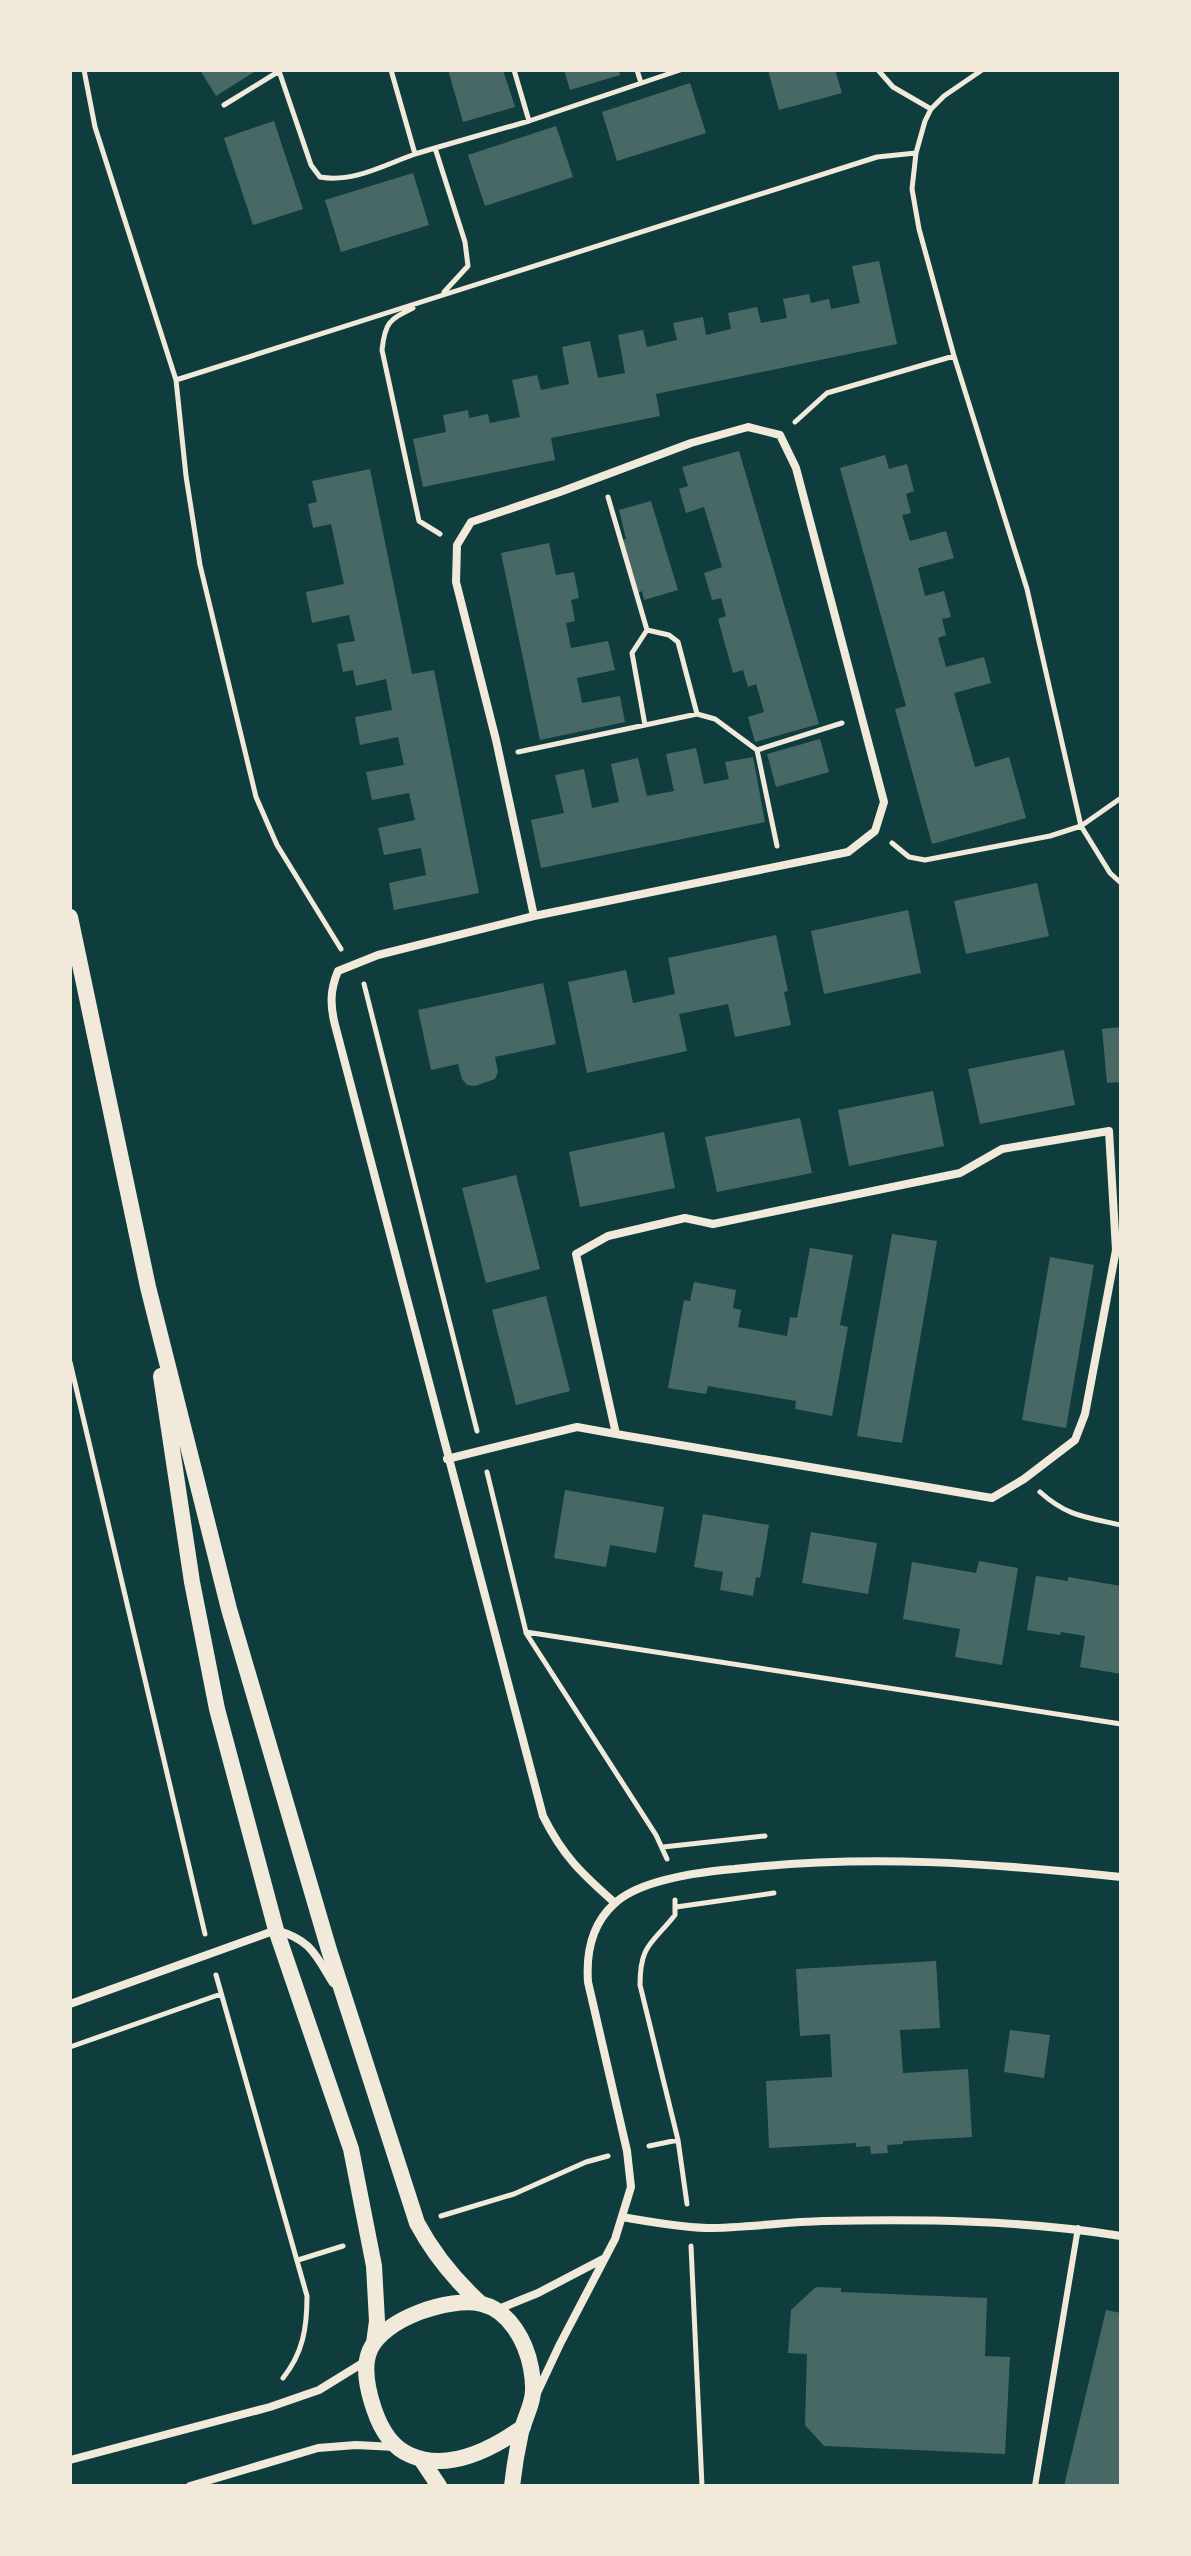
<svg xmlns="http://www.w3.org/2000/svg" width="1191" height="2556" font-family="'Space Grotesk',sans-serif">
	<rect width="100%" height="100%" fill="#0f3d3e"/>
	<path fill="#486865" d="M200 70H257L216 96Z
		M448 70H503L515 107 463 122Z
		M564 70H619L620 75 570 90Z
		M768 70H835L842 93 779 110Z
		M690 83 706 133 617 161 602 112Z
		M274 121 303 209 253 225 224 138Z
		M556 126 573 177 485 206 468 155Z
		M413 173 429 225 341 252 325 200Z
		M879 261 897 344 656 394 660 416 551 438 555 460 423 487 413 439 446 432 443 415 468 410 469 418 488 414 490 423 520 417 512 380 537 375 541 390 569 384 562 347 590 341 598 378 625 373 618 335 643 330 647 347 677 340 673 323 703 317 706 335 731 329 728 313 757 307 761 323 787 318 783 299 809 294 811 303 829 299 831 309 860 303 852 266Z
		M739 451 819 724 755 742 748 717 764 712 756 684 748 687 743 670 733 673 718 619 726 616 721 598 712 600 704 573 722 567 704 507 686 513 679 489 688 486 682 467Z
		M885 455 889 469 907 464 914 491 906 494 911 513 902 515 910 541 946 531 954 558 918 568 925 596 944 591 951 617 942 619 946 635 938 638 946 667 984 657 991 683 954 693 975 767 1009 757 1026 818 932 844 895 709 906 706 840 468Z
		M370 469 412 674 434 670 479 893 394 910 389 883 426 875 421 848 384 855 378 828 415 820 409 793 372 800 366 772 404 765 398 737 360 745 355 717 392 710 386 679 356 686 353 670 343 672 337 644 355 641 349 615 312 623 306 592 344 584 331 524 313 528 308 504 317 502 312 481Z
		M651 501 678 590 644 600 642 591 638 593 622 540 626 539 619 510Z
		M549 543 556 575 574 572 579 598 571 600 575 621 566 623 571 648 608 641 615 670 577 678 582 703 620 696 625 722 540 740 501 553Z
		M820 739 829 772 776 787 767 754Z
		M696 748 704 784 729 779 725 762 753 757 765 822 541 868 531 820 564 813 555 775 584 769 592 808 619 802 611 764 638 758 647 796 674 791 666 754Z
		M1037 883 1049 936 966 954 954 901Z
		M908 910 921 973 824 994 811 931Z
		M776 935 788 991 784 992 791 1025 735 1037 728 1004 679 1014 687 1051 587 1073 568 982 626 970 633 1003 675 994 668 958Z
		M543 983 556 1044 495 1057 498 1072 495 1079 475 1086 467 1085 462 1079 458 1064 431 1070 418 1010Z
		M1121 1027V1082L1107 1083 1102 1029Z
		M1064 1050 1075 1105 980 1124 968 1069Z
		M933 1091 944 1146 849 1166 838 1110Z
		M800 1118 812 1173 717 1192 705 1137Z
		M664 1132 675 1188 580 1207 569 1152Z
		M516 1175 540 1269 486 1283 462 1188Z
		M892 1234 937 1241 902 1443 857 1436Z
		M810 1248 853 1255 840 1325 848 1327 832 1416 795 1409 796 1401 708 1386 706 1394 668 1388 684 1300 690 1301 694 1282 736 1290 733 1308 741 1310 738 1327 787 1336 790 1317 797 1318Z
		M1050 1257 1094 1265 1066 1428 1022 1420Z
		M546 1296 570 1391 516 1405 492 1310Z
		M565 1490 664 1507 656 1553 610 1545 606 1567 554 1558Z
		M703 1514 769 1525 760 1578 756 1577 753 1596 720 1590 723 1572 694 1567Z
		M811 1532 877 1543 868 1594 802 1583Z
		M979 1561 1018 1568 1002 1665 955 1657 960 1629 903 1619 912 1562 976 1573Z
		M1036 1576 1068 1581V1577L1121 1586V1674L1080 1667 1085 1636 1061 1632 1060 1635 1027 1630Z
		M936 1961 940 2028 900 2030 903 2073 968 2069 972 2137 903 2141V2144L887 2145 888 2153 871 2154 870 2146 856 2147V2143L769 2148 766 2081 832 2077 830 2034 800 2036 796 1969Z
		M1010 2030 1050 2035 1044 2078 1004 2072Z
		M816 2287 841 2288V2292L987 2298 985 2356 1010 2357 1005 2454 824 2446 805 2425 807 2354 788 2353 791 2310Z
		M1106 2310 1121 2313V2486H1064Z"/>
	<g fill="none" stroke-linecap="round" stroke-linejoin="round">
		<path stroke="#f1e9da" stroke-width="5" d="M84 70 95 127 176 380 186 476 200 565 256 797 277 845 341 949
			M391 70 415 154 435 148 465 242 468 266 444 292
			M514 70 529 121
			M637 70 641 83
			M878 70 893 87 931 109
			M982 70 944 96 931 109 925 121 916 153 912 189 919 229 954 356 1027 589 1081 826 1110 873 1121 883
			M279 71 311 165 320 177C353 183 384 165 415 154
			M224 105 281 70
			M435 148 529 121 680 70
			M413 308C389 320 385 322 382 350L419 521 440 534
			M176 380 877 157 916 153
			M795 422 827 393 954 356
			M608 497 647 630 669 635 678 642 697 714
			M645 725 632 653 647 630
			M757 750 777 846
			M518 752 697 714 715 719 757 750 842 723
			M892 843 909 857 925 860 1050 836 1081 826 1121 798
			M364 984 477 1431
			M70 1362 205 1934
			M487 1472 526 1632 1121 1724
			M1040 1492C1068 1517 1086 1517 1121 1525
			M526 1633 656 1835 667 1859
			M663 1847 765 1836
			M675 1900V1915C652 1944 640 1944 640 1985L678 2140 687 2204
			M676 1907 774 1893
			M216 1975 307 2296C307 2328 303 2353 283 2378
			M70 2047 221 1994
			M649 2146 678 2140
			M441 2216 514 2194 586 2162 608 2156
			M691 2246 702 2486
			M298 2260 343 2246"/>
		<path stroke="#f1e9da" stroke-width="6" d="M1035 2486 1078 2228"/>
		<path stroke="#f1e9da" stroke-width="8" d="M534 916 496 740 456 582 457 545 471 522 560 492 691 443 748 427 780 435 796 468 884 802 875 831 848 852 534 916 378 955 338 971C330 990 330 1005 335 1025L543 1816C563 1856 581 1873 615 1903
			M447 1459 577 1427 616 1434 992 1498 1024 1479 1075 1440 1085 1414 1116 1250 1109 1131 1002 1149 960 1173 713 1224 685 1218 608 1236 576 1254 616 1434
			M70 2004 276 1930C311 1940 315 1954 333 1983
			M622 2217C650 2222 678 2227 707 2228 745 2228 784 2222 823 2221 922 2219 1023 2220 1121 2236
			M496 2310 538 2293 603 2259
			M536 2395 560 2344 615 2239 631 2187 627 2151 588 1982C586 1953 591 1925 614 1904 639 1880 700 1872 734 1869 867 1854 989 1863 1121 1877
			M70 2460 270 2407 319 2390 366 2361
			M190 2486 318 2448 356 2445 395 2447"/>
		<path stroke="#f1e9da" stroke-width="16" d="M70 917 148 1287 229 1609 329 1950 417 2223C434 2255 454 2279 480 2303
			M161 1376 192 1582 217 1709 276 1930 351 2149 374 2266 377 2321 374 2343
			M421 2459 439 2486
			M512 2486C514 2468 517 2450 521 2432 529 2405 537 2400 531 2368 526 2342 510 2311 482 2304 450 2296 383 2319 370 2350 362 2368 368 2391 374 2409 380 2427 391 2447 410 2455 448 2472 492 2449 523 2427"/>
	</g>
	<rect width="1191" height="2556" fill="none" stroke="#f1e9da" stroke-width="144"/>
</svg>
